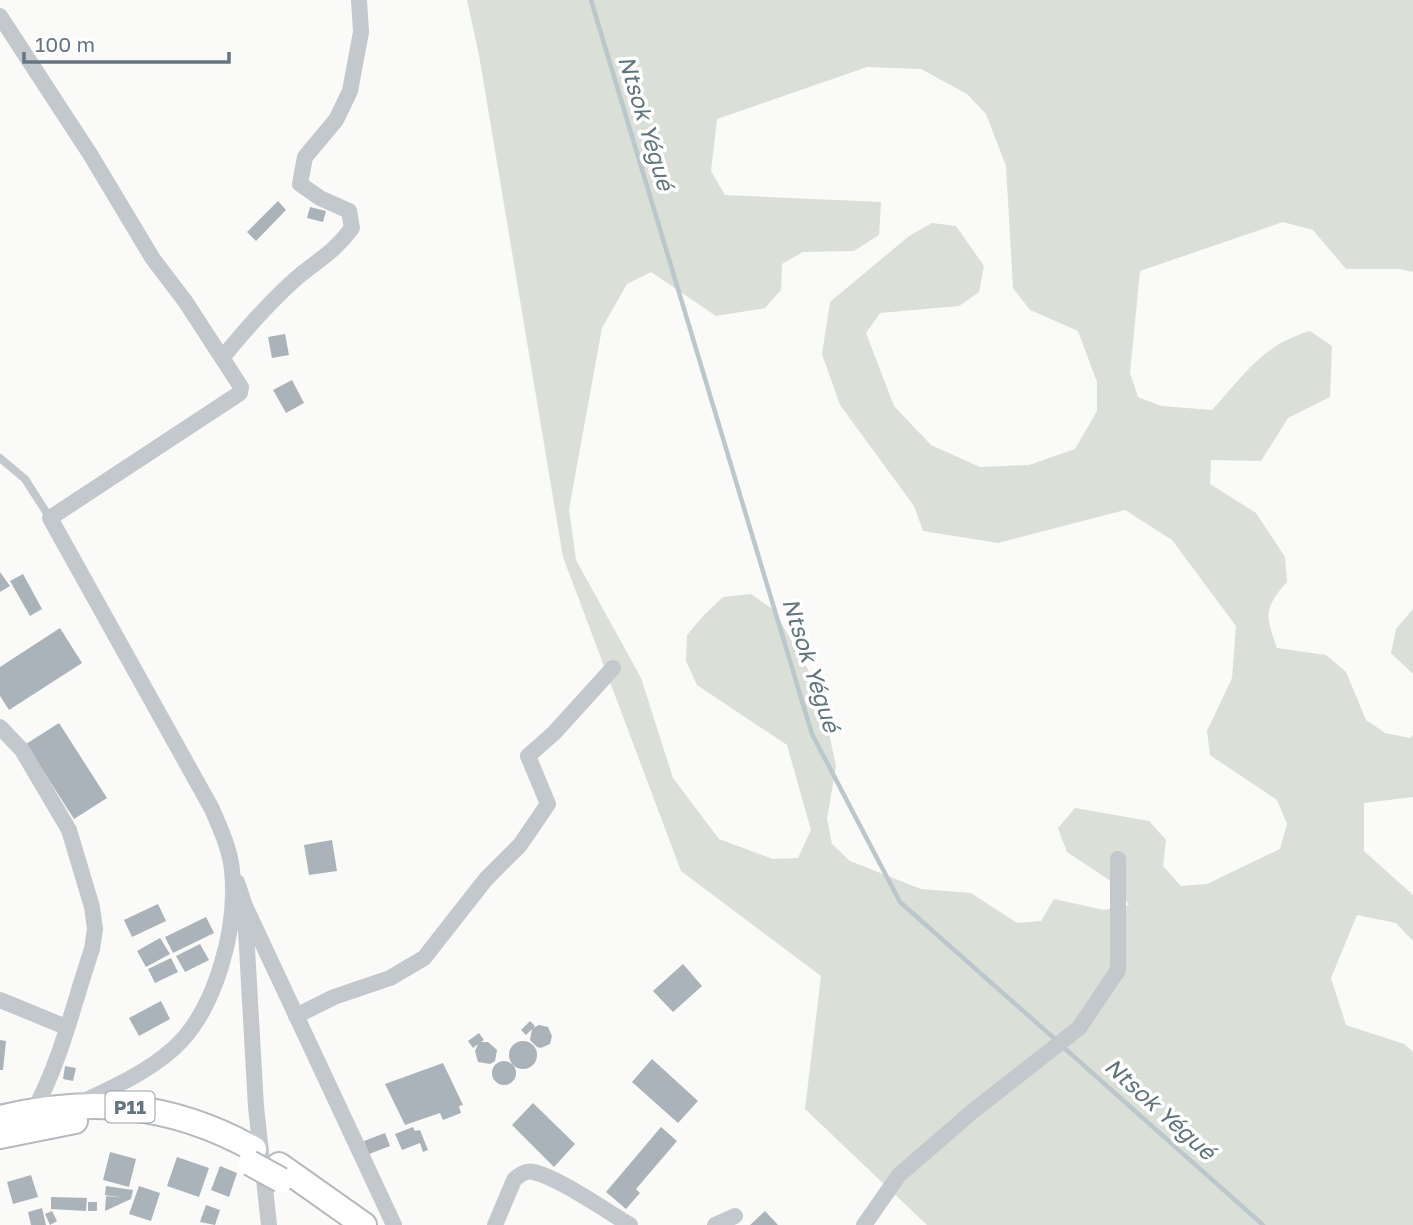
<svg xmlns="http://www.w3.org/2000/svg" width="1413" height="1225" font-family="'Golos Text',sans-serif">
	<rect width="100%" height="100%" fill="#fafaf8"/>
	<path fill="#dadfd7" fill-rule="evenodd" d="M467 0H1413V272L1400 269H1346L1313 230 1283 222 1140 271 1130 373 1138 397 1161 406 1212 410C1245 374 1262 345 1310 331L1332 346 1330 397 1288 418 1261 461 1211 460 1210 484 1256 513 1285 557 1287 582C1264 608 1265 615 1277 648L1326 655 1346 672 1366 720 1385 733 1410 738 1413 735V797L1364 803V851L1413 895V941L1396 923 1357 915 1331 978 1346 1025 1404 1044 1413 1052V1225H927L805 1109 821 976 681 871 563 557 479 55ZM867 67 921 69 967 94 986 114 1006 166 1013 288 1030 310 1078 331 1097 382V411L1075 449 1029 465 980 467 931 445 894 406 866 333 880 313 959 306 979 292 984 266 956 226 932 223 909 236 830 302 822 354 840 405 914 506 923 531 998 543 1125 510 1172 540 1236 626 1232 678 1207 731 1210 755 1277 800 1287 824 1280 849 1207 884 1181 886 1163 866 1166 840 1149 821 1075 808 1058 828 1067 852 1112 882 1129 905 1104 910 1054 899 1041 921 1017 923 971 893 921 889 850 861 832 844 827 819 836 766 820 691 774 610 751 594 723 597 704 615 687 635 686 661 697 685 787 745 811 830 798 858 773 859 719 839 673 778 641 678 576 560 569 509 602 328 627 284 651 272 716 316 765 308 781 290 782 264 803 252 854 251 879 235 881 202 725 195 711 171 717 119Z
		M1413 609V674L1391 653 1396 629Z"/>
	<g fill="none" stroke-linecap="round" stroke-linejoin="round">
		<path stroke="#bbc7cb" stroke-width="4.5" d="M591 0 812 734 900 902 1056 1040
			M1062 1046 1263 1225"/>
	</g>
	<path fill="#aab3b9" d="M278 201 286 210 256 241 247 232Z
		M310 207 326 211 323 222 307 218Z
		M285 334 289 355 272 358 268 337Z
		M292 380 304 403 286 413 273 390Z
		M0 572 10 586 0 592Z
		M23 574 42 609 30 616 10 581Z
		M60 628 82 663 9 710 0 696V667Z
		M59 723 107 798 74 819 26 744Z
		M332 840 337 871 309 875 304 845Z
		M158 904 166 921 132 937 124 920Z
		M206 917 214 933 173 953 165 937Z
		M160 938 170 954 146 967 137 951Z
		M200 944 209 960 185 972 176 956Z
		M171 958 178 972 155 983 148 969Z
		M683 964 702 986 673 1012 653 991Z
		M161 1001 170 1019 139 1036 129 1018Z
		M530 1021 535 1026 533 1028 539 1025 548 1027 552 1036 550 1044 541 1048 537 1047 530 1040 532 1029 526 1035 521 1030Z
		M479 1033 484 1040 481 1042H488L497 1050 495 1061 490 1064 478 1062 475 1051 478 1044 473 1048 468 1041Z
		M0 1040 6 1041 3 1070H0Z
		M509 1055a14 14 0 1 1 28 0a14 14 0 1 1-28 0Z
		M652 1059 698 1101 678 1123 632 1082Z
		M492 1073a12 12 0 1 1 24 0a12 12 0 1 1-24 0Z
		M443 1063 463 1105 459 1106 461 1113 443 1120 440 1113 405 1125 385 1084Z
		M65 1066 76 1068 73 1081 63 1079Z
		M533 1103 575 1144 554 1167 512 1125Z
		M413 1127 415 1131 420 1130 428 1150 423 1152 420 1143 402 1150 395 1134Z
		M661 1127 677 1141 636 1189 640 1193 626 1209 606 1192Z
		M385 1133 390 1146 369 1154 364 1141Z
		M110 1152 136 1159 129 1187 103 1180Z
		M177 1157 209 1168 199 1197 167 1186Z
		M220 1166 237 1173 229 1197 211 1190Z
		M31 1175 38 1197 13 1204 7 1182Z
		M106 1186 133 1190 131 1199 105 1211 106 1196 124 1198 105 1195Z
		M139 1186 160 1193 151 1221 129 1214Z
		M51 1197 87 1198 86 1211 51 1209Z
		M88 1202H97V1211H88Z
		M206 1205 220 1210 215 1225 200 1222Z
		M42 1208 46 1225H31L28 1212Z
		M52 1211 57 1221 50 1225 45 1214Z
		M765 1211 778 1225H750Z"/>
	<g fill="none" stroke-linecap="round" stroke-linejoin="round">
		<defs>
			<path id="primary" d="M0 1118C92 1096 171 1103 254 1149
				M0 1136 75 1121
				M279 1165 364 1225"/>
		</defs>
		<use href="#primary" stroke="#b5babe" stroke-width="28"/>
		<path stroke="#c3c8cc" stroke-width="8" d="M0 458 25 479 50 518"/>
		<path stroke="#c3c8cc" stroke-width="16" d="M0 16 90 154 153 259 185 301 241 387 240 393 50 518 212 809C220 828 230 849 232 870 238 927 216 1011 173 1049 146 1073 112 1088 80 1103
			M223 357C246 329 271 300 299 276 320 259 335 251 352 228L349 211 320 198 300 184 305 157 336 120 350 91 361 32 359 0
			M0 727 22 750 69 830 92 907 95 929 92 949C74 1002 61 1061 34 1110
			M237 882 245 906 394 1225
			M245 913 256 1107 269 1225
			M0 1000 66 1027
			M296 1016 334 997 390 978 424 958 486 879 520 845 548 804 528 756 554 733 613 668
			M495 1225 514 1180C519 1175 526 1170 533 1172 556 1176 608 1212 630 1225
			M715 1225 735 1216
			M864 1225 899 1175 973 1111 1079 1028 1118 970V859"/>
		<use href="#primary" stroke="#fff" stroke-width="24"/>
		<defs>
			<path id="primary-bridge" d="M250 1163 281 1180"/>
		</defs>
		<use href="#primary-bridge" stroke="#b5babe" stroke-width="28" stroke-linecap="butt"/>
		<use href="#primary-bridge" stroke="#fff" stroke-width="24"/>
	</g>
	<g text-anchor="middle" stroke-width="7" stroke-linejoin="round" paint-order="stroke">
		<rect fill="#fff" stroke="#939fa8" stroke-width="2" x="105.5" y="1091.5" width="49" height="31" rx="5"/>
		<g font-size="19" font-weight="bold" fill="#657683">
			<text x="130" y="1114">P11</text>
		</g>
		<g font-size="23" font-style="italic" fill="#60757c" stroke="#fff">
			<text transform="translate(646 123) rotate(73)" y="8">Ntsok Yégué</text>
			<text transform="translate(811 665) rotate(72)" y="8">Ntsok Yégué</text>
			<text transform="translate(1160 1109) rotate(42)" y="8">Ntsok Yégué</text>
		</g>
	</g>
	<path d="M24 52v10h205v-10" fill="none" stroke="#657683" stroke-width="3.5"/>
	<text x="35" y="52" font-size="21" fill="#657683" stroke="#ffffff" stroke-width="5" paint-order="stroke">100 m</text>
</svg>
